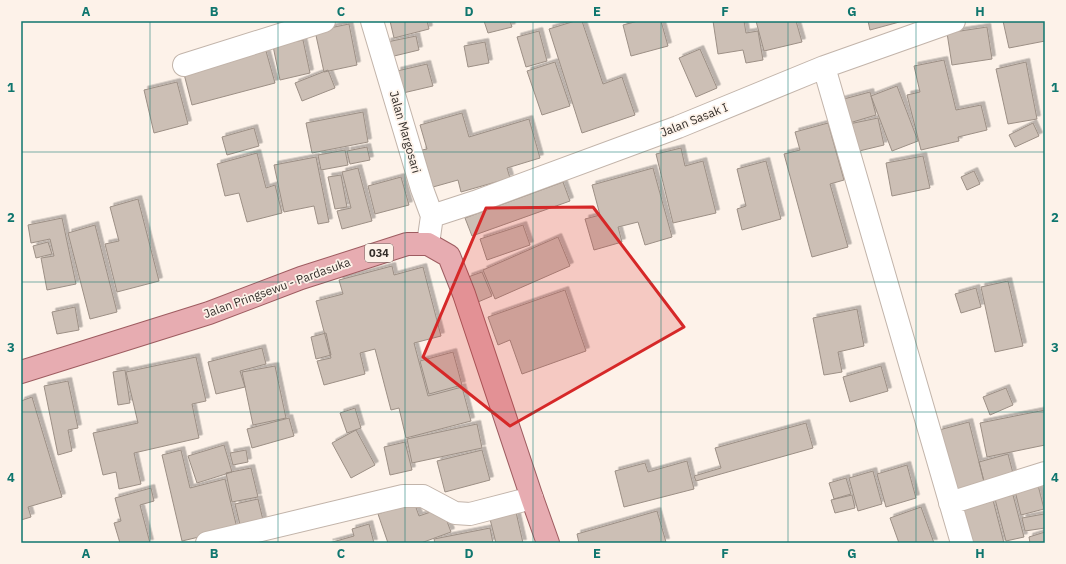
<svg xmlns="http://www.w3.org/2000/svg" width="1066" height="564" font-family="'IBM Plex Sans',sans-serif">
	<defs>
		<filter id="shadow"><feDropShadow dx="3.5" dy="-3.5" stdDeviation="0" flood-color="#0004"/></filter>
	</defs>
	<rect width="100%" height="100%" fill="#fdf2e9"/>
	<path fill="#ccbfb5" stroke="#9c8f85" filter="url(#shadow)" d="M390 21H427L429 29 394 38Z
		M484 21H510L512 27 488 33Z
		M575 21H582L603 84 622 77 635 115 582 133 549 29Z
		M638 21H661L668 46 631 56 623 25Z
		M713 21H744L746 33 758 31 763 60 746 63 743 50 718 54Z
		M756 21H796L802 42 764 51Z
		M868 21H903L870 30Z
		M1003 21H1045V41L1009 48Z
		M349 24 357 65 324 72 315 31Z
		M987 27 992 59 952 65 947 33Z
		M539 31 547 61 526 67 517 37Z
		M416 36 419 50 390 57 387 42Z
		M303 40 310 73 280 80 273 46Z
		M485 42 489 63 468 67 464 46Z
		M700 49 717 88 696 97 679 58Z
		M266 51 275 83 192 105 184 74Z
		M944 60 956 110 981 105 987 130 958 137 959 141 921 150 907 95 920 92 914 66Z
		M555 62 570 106 542 115 527 71Z
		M1026 62 1037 119 1008 124 996 69Z
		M427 64 433 86 403 93 397 71Z
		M328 70 335 88 302 101 295 83Z
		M177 82 188 124 154 133 144 90Z
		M897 86 918 141 892 151 871 96Z
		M870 92 876 115 846 124 840 100Z
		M363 112 368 142 312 153 306 123Z
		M462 113 469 137 529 119 540 158 507 168 510 178 461 192 458 180 433 187 422 150 427 149 420 125Z
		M878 118 884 145 855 152 849 124Z
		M828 123 844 180 830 184 848 247 812 257 784 154 800 150 795 132Z
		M1033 123 1039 136 1015 147 1009 135Z
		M254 128 259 146 227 155 222 137Z
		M367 147 370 160 350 164 347 151Z
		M681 148 685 166 703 161 716 213 673 223 656 154Z
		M345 150 348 165 321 170 318 155Z
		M257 153 266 188 275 185 282 213 247 222 239 193 225 196 217 164Z
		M923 156 930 188 892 196 886 163Z
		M316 157 329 222 318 224 314 206 284 212 274 165Z
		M766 161 781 219 742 230 737 209 746 206 737 169Z
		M358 168 372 221 342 229 337 211 351 208 342 172Z
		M653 168 672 237 645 245 638 222 618 227 622 242 594 250 585 219 600 215 592 185Z
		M974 171 980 184 967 190 961 177Z
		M341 175 347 207 335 209 328 177Z
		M401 177 409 205 375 214 368 186Z
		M563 182 570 201 472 236 465 218Z
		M138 199 159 281 117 292 105 244 119 241 110 207Z
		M62 218 76 284 47 290 41 258 54 256 50 239 31 243 28 225Z
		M95 225 117 312 90 319 68 233Z
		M523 225 530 245 487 260 480 239Z
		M558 237 570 266 495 299 483 270Z
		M48 242 52 254 36 258 33 246Z
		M392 266 394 275 423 267 441 336 414 343 428 396 462 387 471 421 406 438 399 408 391 410 375 349 360 353 365 374 324 385 317 361 331 358 316 301 343 294 339 280Z
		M482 272 492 296 478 302 468 277Z
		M1008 281 1023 346 995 352 981 287Z
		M976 288 981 307 961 313 955 294Z
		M565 290 586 351 522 374 510 340 498 345 488 317Z
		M75 307 79 330 57 334 52 312Z
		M857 309 864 346 838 352 842 372 824 375 813 318Z
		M326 333 331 355 316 359 311 337Z
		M262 348 266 364 240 371 245 387 216 394 208 362Z
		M453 352 462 385 429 394 420 361Z
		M196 357 206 401 192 404 199 438 134 453 141 484 119 489 116 472 103 475 93 433 138 423 126 372Z
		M275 366 286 418 253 425 242 372Z
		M881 366 888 391 850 402 843 377Z
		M125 370 130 403 118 405 113 372Z
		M68 381 78 428 68 430 72 451 58 455 44 386Z
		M1006 388 1013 405 990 415 983 397Z
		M32 397 62 497 28 507 31 517 21 520V401Z
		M355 408 361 428 347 433 340 413Z
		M1045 410V445L987 457 980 423Z
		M289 418 294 436 252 448 247 429Z
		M969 422 986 490 956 497 939 430Z
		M806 423 813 448 696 481 694 476 721 468 715 448Z
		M477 424 482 448 412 463 407 439Z
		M356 430 375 465 351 478 332 443Z
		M405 442 412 470 390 475 384 447Z
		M224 445 232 472 197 483 188 456Z
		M181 450 190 488 225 479 237 528 182 541 162 455Z
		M246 450 248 462 233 465 230 453Z
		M482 450 490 480 445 492 437 461Z
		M1008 454 1014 477 985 485 979 462Z
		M687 461 694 489 624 507 615 471 645 463 648 472Z
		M907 465 916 498 886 507 877 474Z
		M251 468 258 497 232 502 226 473Z
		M873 471 882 504 858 511 849 478Z
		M846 478 851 494 834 499 829 483Z
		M1038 485 1044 509 1021 515 1015 491Z
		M151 488 154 501 140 505 150 543H120L114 523 121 521 115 498Z
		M852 495 855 508 835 513 831 500Z
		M1013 495 1024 537 1006 541 995 499Z
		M992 496 1004 543H966L956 506Z
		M258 499 264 524 241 529 235 504Z
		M414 502 419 516 442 508 451 532 421 543H388L378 514Z
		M921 507 934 543H899L890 518Z
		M657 511 666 542 579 543 577 534Z
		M516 512 523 543H496L490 519Z
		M1044 514 1045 528 1025 531 1022 518Z
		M369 524 374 543H329L354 536 352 529Z
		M490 528 493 543H435L434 539Z
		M1045 532V543H1030L1029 537Z"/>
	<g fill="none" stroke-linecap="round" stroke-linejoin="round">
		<defs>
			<path id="minor" d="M372 21 422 189 432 216 428 244
				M184 65 324 21
				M824 67 962 543
				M432 216 475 202 678 127 824 67 954 21
				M950 503 1045 473
				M207 543 403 496H423L455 513 470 514 532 498"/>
			<path id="major" d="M21 372 209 313 301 278 407 244H428L449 256 464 294 532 498 548 543"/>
		</defs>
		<use href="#minor" stroke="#c2b4aa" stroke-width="24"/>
		<use href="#major" stroke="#9e5c60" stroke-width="24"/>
		<use href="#minor" stroke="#fff" stroke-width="22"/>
		<use href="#major" stroke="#e7acb1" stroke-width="22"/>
	</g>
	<path fill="#d62828" fill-opacity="0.2" stroke="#d62828" stroke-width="3" stroke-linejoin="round" d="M593 207 684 327 510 426 423 357 486 208Z"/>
	<path fill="none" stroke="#0f766e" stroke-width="1" stroke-opacity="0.55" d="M150 21V543M278 21V543M405 21V543M533 21V543M661 21V543M788 21V543M916 21V543M21 152H1045M21 282H1045M21 412H1045"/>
	<g text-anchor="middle" stroke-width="3.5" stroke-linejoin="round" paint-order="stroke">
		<rect fill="#fdf2e9" stroke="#706963" stroke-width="1" x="365" y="244" width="28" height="18" rx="3"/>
		<g font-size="11" font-weight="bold" fill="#332e2a">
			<text x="379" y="257">034</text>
		</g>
		<g font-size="12" fill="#332e2a" stroke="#fdf2e9">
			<text transform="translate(694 120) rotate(-22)" y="4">Jalan Sasak I</text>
			<text transform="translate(405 132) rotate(74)" y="4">Jalan Margosari</text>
			<text transform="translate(277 288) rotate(-20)" y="4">Jalan Pringsewu - Pardasuka</text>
		</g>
	</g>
	<rect width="1066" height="564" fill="none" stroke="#fdf2e9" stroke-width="44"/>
	<rect x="22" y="22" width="1022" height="520" fill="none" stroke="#0f766e" stroke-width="1.5"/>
	<g font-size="13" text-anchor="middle" font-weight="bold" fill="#0f766e">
		<text x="86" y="16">A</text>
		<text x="214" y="16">B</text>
		<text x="341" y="16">C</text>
		<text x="469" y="16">D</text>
		<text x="597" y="16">E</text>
		<text x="725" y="16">F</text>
		<text x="852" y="16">G</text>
		<text x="980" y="16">H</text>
		<text x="11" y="92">1</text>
		<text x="1055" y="92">1</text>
		<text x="11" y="222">2</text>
		<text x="1055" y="222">2</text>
		<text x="11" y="352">3</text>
		<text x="1055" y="352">3</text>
		<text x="11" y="482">4</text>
		<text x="1055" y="482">4</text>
		<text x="86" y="558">A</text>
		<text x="214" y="558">B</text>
		<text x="341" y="558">C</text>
		<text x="469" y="558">D</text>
		<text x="597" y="558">E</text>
		<text x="725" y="558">F</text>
		<text x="852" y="558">G</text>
		<text x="980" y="558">H</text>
	</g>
</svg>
